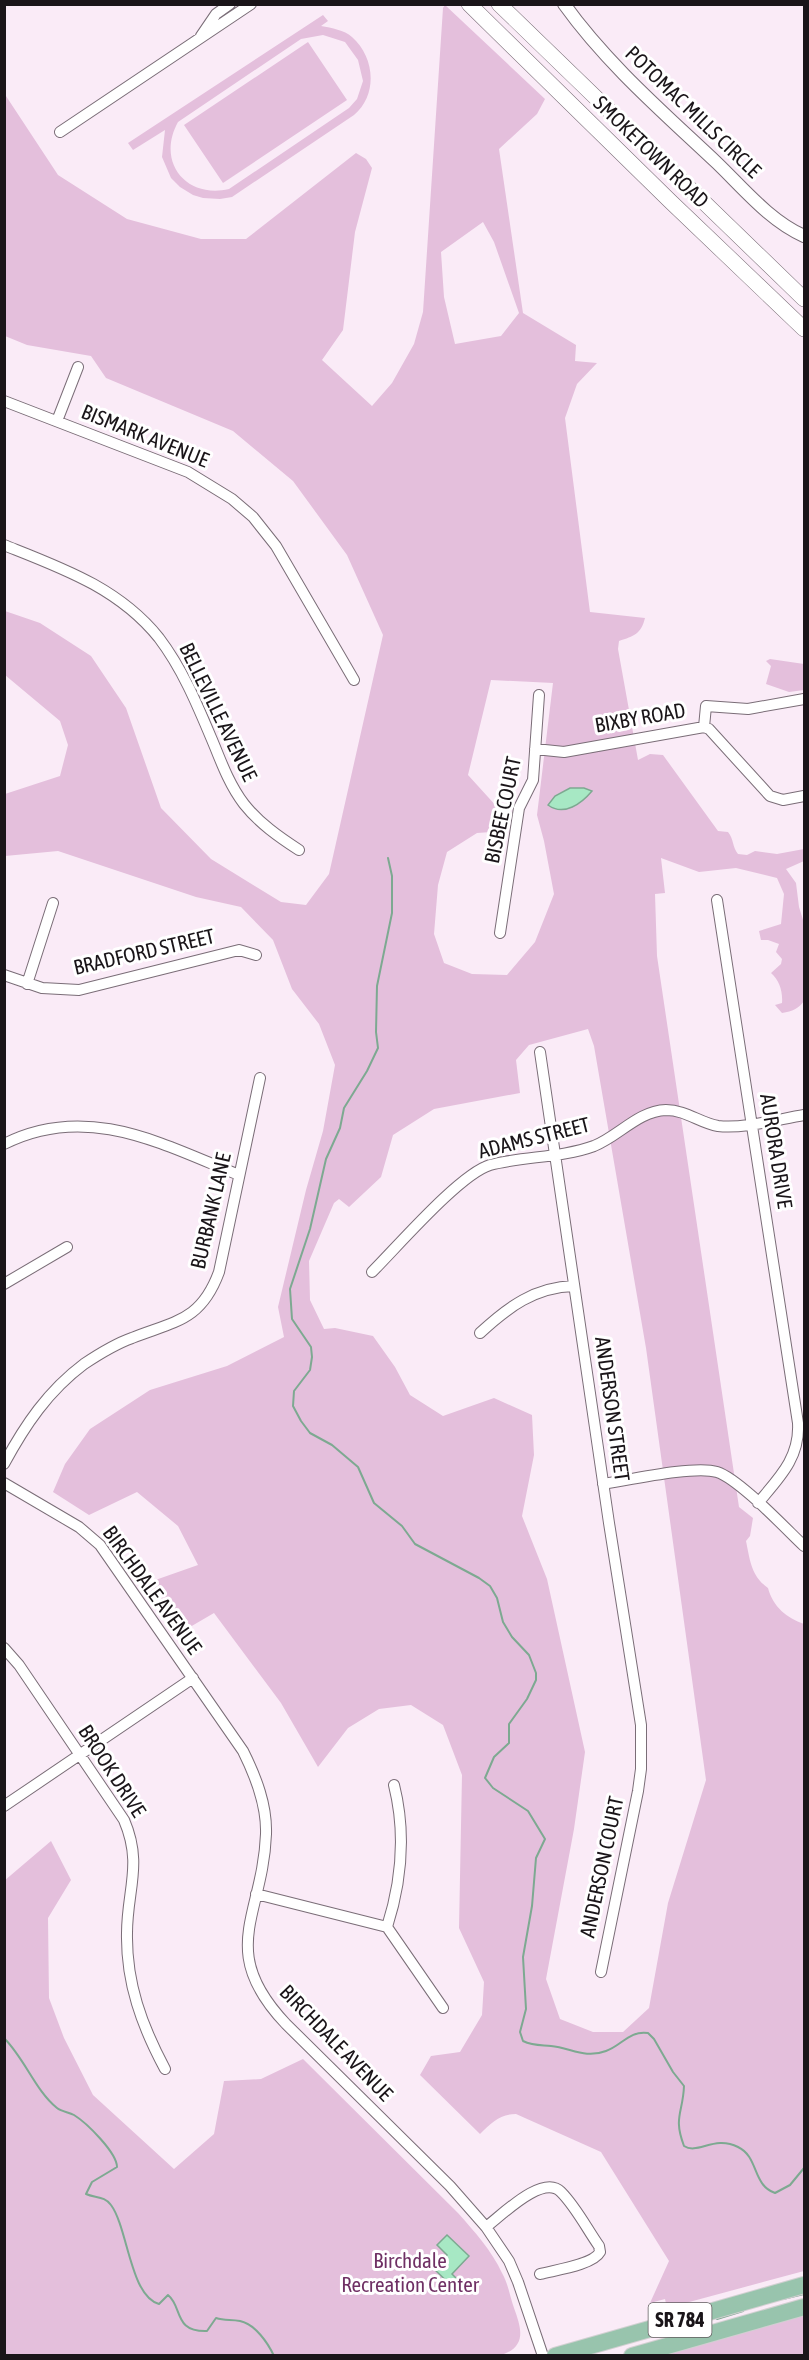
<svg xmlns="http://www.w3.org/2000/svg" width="809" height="2360" font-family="'Asap Condensed',sans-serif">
	<rect width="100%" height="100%" fill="#faebf7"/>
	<path fill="#e4bfdc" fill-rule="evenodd" d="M445 5 545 99 537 114 499 149 523 313 576 345 575 361 597 363 577 384 565 418 590 612 645 618C641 634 634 636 619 641L618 649 638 760 650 754 663 755 718 831 728 832C734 839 732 847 738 854L747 855 755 851 777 854 804 849V861L786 869 796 883 799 907 804 923V1001C798 1009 793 1011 782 1013L775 1005 782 1003C783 991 779 980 771 973L781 964 782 959 776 952 779 944 768 940H761L759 931 781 924 784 894 777 878 736 868 699 872 661 858 665 893 655 894 657 956 739 1507 753 1518 750 1536 746 1541C750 1560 751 1576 768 1588 773 1607 787 1618 804 1624V2271L667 2308 665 2299 650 2303 669 2261 601 2152 516 2114C500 2114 491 2123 480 2134L420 2075 431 2056 460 2052 482 2015 484 1982 459 1928 462 1775 443 1725 411 1705 379 1709 348 1728 318 1767 281 1703 214 1613 178 1634 144 1584 198 1565 178 1526 137 1492 89 1515 53 1492 65 1464 90 1429 150 1390 227 1366 284 1337 278 1307 306 1190 323 1131 335 1065 319 1024 292 989 273 940 241 907 196 897 58 851 5 856V794L60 776 68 745 60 721 5 675V611L40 623 91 656 126 708 161 808 211 859 281 902 306 905 329 874 383 635 347 555 293 481 233 431 106 378 91 356 27 345 5 336 4 93 58 175 127 219 201 239H246L356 153 366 159 372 168 355 232 343 330 322 360 372 406 392 383 414 344 423 312 443 8ZM483 222 494 242 519 313 501 336 455 344 444 297 441 252ZM491 680 553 683 537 815 544 841 554 894 535 942 507 975 472 974 444 963 434 934 438 885 447 852 477 833 491 832 498 808 468 775ZM588 1029 594 1046 646 1348 706 1780 668 1903 649 2008 623 2032H593L560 2019 546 1979 574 1829 585 1752 547 1579 522 1516 534 1455 532 1415 494 1398 443 1416 410 1395 395 1367 373 1336 335 1328 324 1329 310 1300 309 1261 334 1203 339 1199 349 1207 381 1177 393 1135 434 1109 520 1093 516 1060 529 1045Z
		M323 15 328 21 321 26C332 28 344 30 352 37 375 57 378 95 354 115L232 197 220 199 203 198 193 195 180 187 171 178 162 157 165 130 133 150 128 143ZM323 35 345 42 358 60 363 81 357 99 349 108 229 189C186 199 156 162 178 122L301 39Z
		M308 42 347 100 223 183 184 125Z
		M770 659 804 664V690L789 692 766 684 771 666 766 661Z
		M51 1841 71 1880 48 1918 49 1998 64 2038 93 2095 174 2169 214 2134 224 2081 261 2079 303 2059 458 2213C474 2231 492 2251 502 2273 508 2283 510 2297 514 2308 522 2330 527 2347 499 2356L5 2355 4 1881Z
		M804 2315V2355L659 2356Z"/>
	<path fill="#a7e8c4" stroke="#7da991" stroke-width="1.5" d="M570 788H584L592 791C582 803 564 817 548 805L555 796Z
		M447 2235 469 2256 452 2274 458 2280 453 2287 434 2269 447 2255 437 2245Z"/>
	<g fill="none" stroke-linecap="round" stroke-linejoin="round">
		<path stroke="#7da991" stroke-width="2" d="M388 858 392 876V913L377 986 376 1032 378 1048 367 1071 344 1108 340 1128 326 1159 310 1229 290 1289 292 1319 311 1347 312 1357 310 1370 294 1391 293 1406 301 1421 310 1433 332 1445 358 1467 374 1503 402 1526 415 1544 479 1578 490 1586 497 1598 503 1622 512 1637 529 1655 536 1673V1680L527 1699 509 1724V1743L494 1757 485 1778 493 1788 528 1811 545 1839 536 1858 532 1906 523 1957 526 2009 520 2032 523 2041C533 2046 541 2045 551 2046 571 2048 585 2059 606 2051 621 2046 630 2030 648 2033L654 2039 673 2072 684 2086C683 2113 673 2117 684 2146 698 2155 714 2135 738 2147 759 2157 752 2185 775 2193L790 2185 804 2168
			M4 2038C25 2059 35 2090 57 2108 62 2112 69 2112 74 2115 87 2123 117 2153 117 2167L92 2182 86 2194C95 2198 105 2196 111 2205 128 2228 130 2296 159 2304L168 2295C183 2307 173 2332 207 2331L216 2318C225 2321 231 2319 240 2321 255 2324 268 2343 274 2356
			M783 2299 804 2294
			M717 2319 743 2311"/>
		<defs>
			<path id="minor" d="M201 36 216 14 230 4
				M60 132 251 4
				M4 401 188 472 232 499 253 517 276 546 354 680
				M57 421 78 367
				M4 545C62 568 119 588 159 638 184 671 199 709 215 747 223 767 231 787 244 804 259 823 279 837 299 850
				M704 727 709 729 770 796 783 800 804 796
				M704 727 706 706 748 709 804 699
				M535 749 564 752 704 727
				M717 900 798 1423C800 1458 779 1478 758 1503
				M500 933 519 808 533 780 539 695
				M4 975 42 988 79 990 239 950 256 955
				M27 984 53 903
				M540 1052 609 1523 641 1725V1769L638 1791 601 1972
				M4 1144C87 1102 162 1144 239 1175
				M372 1272C398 1246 460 1174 490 1165 524 1156 561 1158 594 1146 619 1136 638 1111 666 1110 686 1110 700 1123 718 1126 744 1129 779 1119 804 1115
				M4 1284 67 1247
				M480 1333C508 1307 535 1287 574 1286
				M4 1464C25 1425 48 1391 84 1364 99 1354 115 1344 132 1338 175 1321 201 1321 219 1272L260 1078
				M4 1483 79 1527 100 1545 243 1751C256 1777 267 1805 266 1834 263 1916 216 1950 286 2024L450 2186 486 2227 509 2261 518 2282 543 2356
				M603 1484C629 1480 695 1465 717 1472 739 1479 785 1528 804 1546
				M4 1648 19 1665 124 1820C143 1864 127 1890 127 1933 126 1983 142 2026 165 2069
				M4 1806 193 1678
				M256 1894 387 1927 443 2008
				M387 1927C402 1880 406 1833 394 1785
				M486 2227C501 2216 543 2173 561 2192 576 2207 587 2229 599 2246L600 2252C593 2265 555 2270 540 2274"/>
			<path id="tertiary" d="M564 4C607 64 664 113 717 163 744 189 770 221 804 236"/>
			<path id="secondary" d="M469 4 670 201 804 329
				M499 4 804 299"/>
			<path id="primary" d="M555 2356 804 2285
				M632 2356 804 2307"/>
		</defs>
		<use href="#minor" stroke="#7a6d77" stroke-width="12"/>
		<use href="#tertiary" stroke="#7a6d77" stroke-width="14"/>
		<use href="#secondary" stroke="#7a6d77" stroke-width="16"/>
		<use href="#primary" stroke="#d1d0d1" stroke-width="18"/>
		<use href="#minor" stroke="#fff" stroke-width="10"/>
		<use href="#tertiary" stroke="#fff" stroke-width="12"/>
		<use href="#secondary" stroke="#fff" stroke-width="15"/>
		<use href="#primary" stroke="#98c4ad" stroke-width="16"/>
	</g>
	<g text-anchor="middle" stroke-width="6" stroke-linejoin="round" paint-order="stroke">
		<rect fill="#fff" stroke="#5f5b5e" stroke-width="1.5" x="648.5" y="2303" width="63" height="34" rx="4.5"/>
		<g font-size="20" font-weight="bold" fill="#1a1519">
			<text x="680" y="2327">SR 784</text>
		</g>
		<g font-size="21" fill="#1a1519" stroke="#fff">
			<text transform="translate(693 112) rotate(44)" y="7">POTOMAC MILLS CIRCLE</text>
			<text transform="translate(651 152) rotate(44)" y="7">SMOKETOWN ROAD</text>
			<text transform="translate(145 436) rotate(22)" y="7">BISMARK AVENUE</text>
			<text transform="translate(218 712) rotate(64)" y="7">BELLEVILLE AVENUE</text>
			<text transform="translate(640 718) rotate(-10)" y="7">BIXBY ROAD</text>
			<text transform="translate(503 810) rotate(-78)" y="7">BISBEE COURT</text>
			<text transform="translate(144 952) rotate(-13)" y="7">BRADFORD STREET</text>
			<text transform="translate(534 1138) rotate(-14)" y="7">ADAMS STREET</text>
			<text transform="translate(776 1151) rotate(81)" y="7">AURORA DRIVE</text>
			<text transform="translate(211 1211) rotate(-77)" y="7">BURBANK LANE</text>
			<text transform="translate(612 1409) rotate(82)" y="7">ANDERSON STREET</text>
			<text transform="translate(152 1590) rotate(54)" y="7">BIRCHDALE AVENUE</text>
			<text transform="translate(112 1771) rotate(57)" y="7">BROOK DRIVE</text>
			<text transform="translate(602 1867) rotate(-78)" y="7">ANDERSON COURT</text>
			<text transform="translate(336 2043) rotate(46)" y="7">BIRCHDALE AVENUE</text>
		</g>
		<g font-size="21" fill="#6f3064" stroke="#fff">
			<text x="410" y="2268">Birchdale<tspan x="410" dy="24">Recreation Center</tspan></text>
		</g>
	</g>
	<rect width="809" height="2360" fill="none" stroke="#1a1519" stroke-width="12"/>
</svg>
